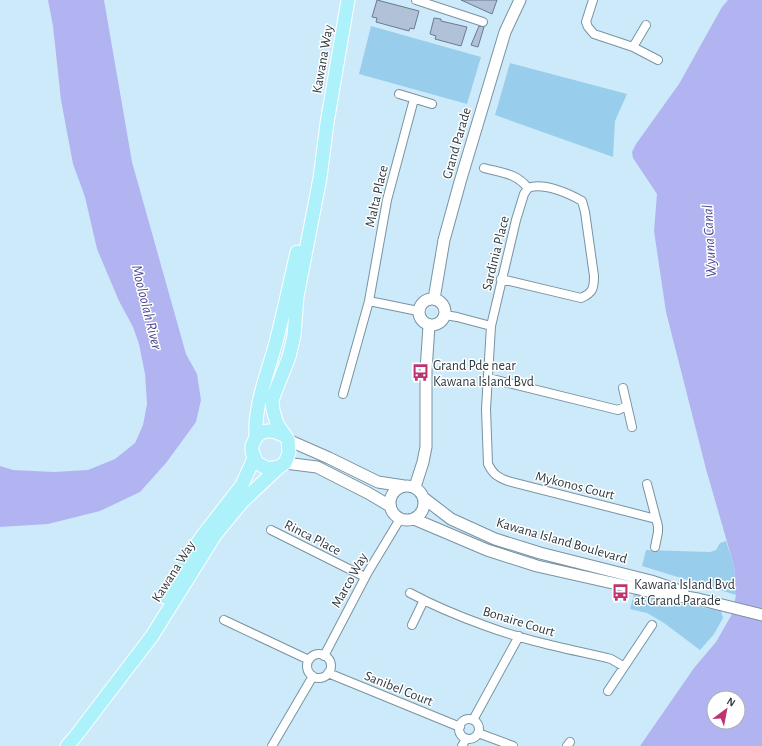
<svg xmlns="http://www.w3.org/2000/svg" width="762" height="746" font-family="'Alegreya Sans',sans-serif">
	<rect width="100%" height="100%" fill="#cdeafa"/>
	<path fill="#98ceec" d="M371 26 481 57 467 104 359 74Z
		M510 63 627 94 615 121 613 157 495 115Z
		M726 541 734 566 736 595 642 566 646 550 710 552 716 550 720 543Z
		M634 594 721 611 723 618 714 634 700 650 664 623 647 613 630 609Z"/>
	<path fill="#b2b4f2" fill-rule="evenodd" d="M48 0H104L132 162 186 354 197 374 201 400 196 422 166 463 140 492 100 511 48 524 0 527V466L13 470 54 472 88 470 115 459 135 443 143 425 147 404 145 374 139 344 133 327 119 301 97 249 85 197 73 164 61 100 53 26Z
		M728 0H762V746H640L694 668 716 642 732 614 736 595 734 566 706 469 666 312 654 231 657 194 633 158 632 152 636 144 679 84 722 7ZM714 698H738V722H714Z"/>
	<path fill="#b1c1d8" stroke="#6b7a8f" d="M377 0 419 11 414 29 410 28 409 31 376 22 377 18 372 17Z
		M461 0H497L492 14Z
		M434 18 441 19V21L467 27 461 46 435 39 436 36 430 34Z
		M479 26 484 27 478 47 471 45Z"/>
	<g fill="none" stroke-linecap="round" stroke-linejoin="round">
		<defs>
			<path id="street" d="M416 0 483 22
				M593 0 586 22 588 27 594 34 633 47 646 25
				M633 47 658 60
				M399 94 432 104
				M484 168C502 173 516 173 528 188
				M501 279 581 298C593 293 594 288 594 276L585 212 582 201C568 193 543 182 528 188
				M369 301 418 311
				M445 315 457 317 491 326 516 220 524 194 528 188
				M491 326 486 409 488 464C493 474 497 477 508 481L656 519
				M488 378 618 410 627 406
				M623 388 632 427
				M343 394 369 301 387 200 414 99
				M647 484 658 526V532L655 547
				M271 530 365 577
				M410 593C434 606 461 617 486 626 526 641 569 649 611 659L623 666
				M224 620 309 660
				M412 625 424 600
				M307 666a12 12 0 1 1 24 0a12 12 0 1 1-24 0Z
				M324 656 368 572 400 519
				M328 673 460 727
				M608 691 652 625
				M459 729a10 10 0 1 1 20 0a10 10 0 1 1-20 0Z
				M473 720 519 636
				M478 733 513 746
				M272 746 313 676
				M462 746 466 739
				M567 746 570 742"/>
			<path id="secondary" d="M419 312a13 13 0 1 1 26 0a13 13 0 1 1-26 0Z
				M434 299 444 240 460 182 505 32 520 0
				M288 440 329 458 378 482 404 486
				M285 463 317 467 368 493 390 506
				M390 503a17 17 0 1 1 34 0a17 17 0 1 1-34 0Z
				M415 487 423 462 426 447V370L429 326
				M425 499 451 519 495 539 540 553 651 581 683 592
				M414 519 487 550 537 566 648 591 698 599 762 615"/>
			<path id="primary" d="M283 435 273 431H268L262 432 256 437 252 446V452L257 463 268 469 279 467 285 463 289 453 288 440 277 424 273 410 272 400 289 357 294 336 297 297 320 178 327 123 348 0
				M256 437C254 404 268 373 276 342 284 312 290 282 297 252
				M165 597 200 539 242 485 254 458
				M67 746 75 737 152 636 215 535 242 502 279 467"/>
		</defs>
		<use href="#street" stroke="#7993a2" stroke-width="10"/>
		<use href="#secondary" stroke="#7993a2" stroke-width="13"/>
		<use href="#primary" stroke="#fff" stroke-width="15"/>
		<use href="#street" stroke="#fff" stroke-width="8"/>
		<use href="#secondary" stroke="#fff" stroke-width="11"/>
		<use href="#primary" stroke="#adf2fb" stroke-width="13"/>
	</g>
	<defs>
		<symbol id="bus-bare" viewBox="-9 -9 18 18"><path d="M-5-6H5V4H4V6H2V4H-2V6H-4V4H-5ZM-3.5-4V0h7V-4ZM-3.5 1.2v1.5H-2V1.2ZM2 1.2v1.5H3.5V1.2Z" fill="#bd3471" stroke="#fff" stroke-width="2.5" paint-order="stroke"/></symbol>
	</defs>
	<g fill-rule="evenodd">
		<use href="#bus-bare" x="408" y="360" width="25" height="25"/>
		<use href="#bus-bare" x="608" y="580" width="25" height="25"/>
	</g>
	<g text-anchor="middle" stroke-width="3" stroke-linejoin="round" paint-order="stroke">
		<g font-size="14" fill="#2e3940" stroke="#fff">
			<text transform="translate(322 59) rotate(-80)" y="5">Kawana Way</text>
			<text transform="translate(456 143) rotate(-74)" y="5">Grand Parade</text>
			<text transform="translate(376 196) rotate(-77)" y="5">Malta Place</text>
			<text transform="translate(495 253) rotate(-76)" y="5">Sardinia Place</text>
			<text transform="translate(575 485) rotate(14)" y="5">Mykonos Court</text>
			<text transform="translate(313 537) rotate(27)" y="5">Rinca Place</text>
			<text transform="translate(562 540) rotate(16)" y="5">Kawana Island Boulevard</text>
			<text transform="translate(173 571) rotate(-58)" y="5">Kawana Way</text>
			<text transform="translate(349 580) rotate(-61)" y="5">Marco Way</text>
			<text transform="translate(519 621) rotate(17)" y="5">Bonaire Court</text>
			<text transform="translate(399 688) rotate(22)" y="5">Sanibel Court</text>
		</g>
		<g font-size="14" fill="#2e3940" stroke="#fff" text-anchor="start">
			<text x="433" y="370">Grand Pde near<tspan x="433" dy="16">Kawana Island Bvd</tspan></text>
			<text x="634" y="589">Kawana Island Bvd<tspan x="634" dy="16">at Grand Parade</tspan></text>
		</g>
		<g font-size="15" font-style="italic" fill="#4b4892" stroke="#fff">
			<text transform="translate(709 241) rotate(-93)" y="5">Wyuna Canal</text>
			<text transform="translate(147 307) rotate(76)" y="5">Mooloolah River</text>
		</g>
	</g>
	<g transform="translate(726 710) rotate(32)"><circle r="19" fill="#ffffff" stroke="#abb0b3"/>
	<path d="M0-3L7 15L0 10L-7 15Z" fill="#bd3471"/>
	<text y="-6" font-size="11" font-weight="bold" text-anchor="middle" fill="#2e3940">N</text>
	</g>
</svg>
